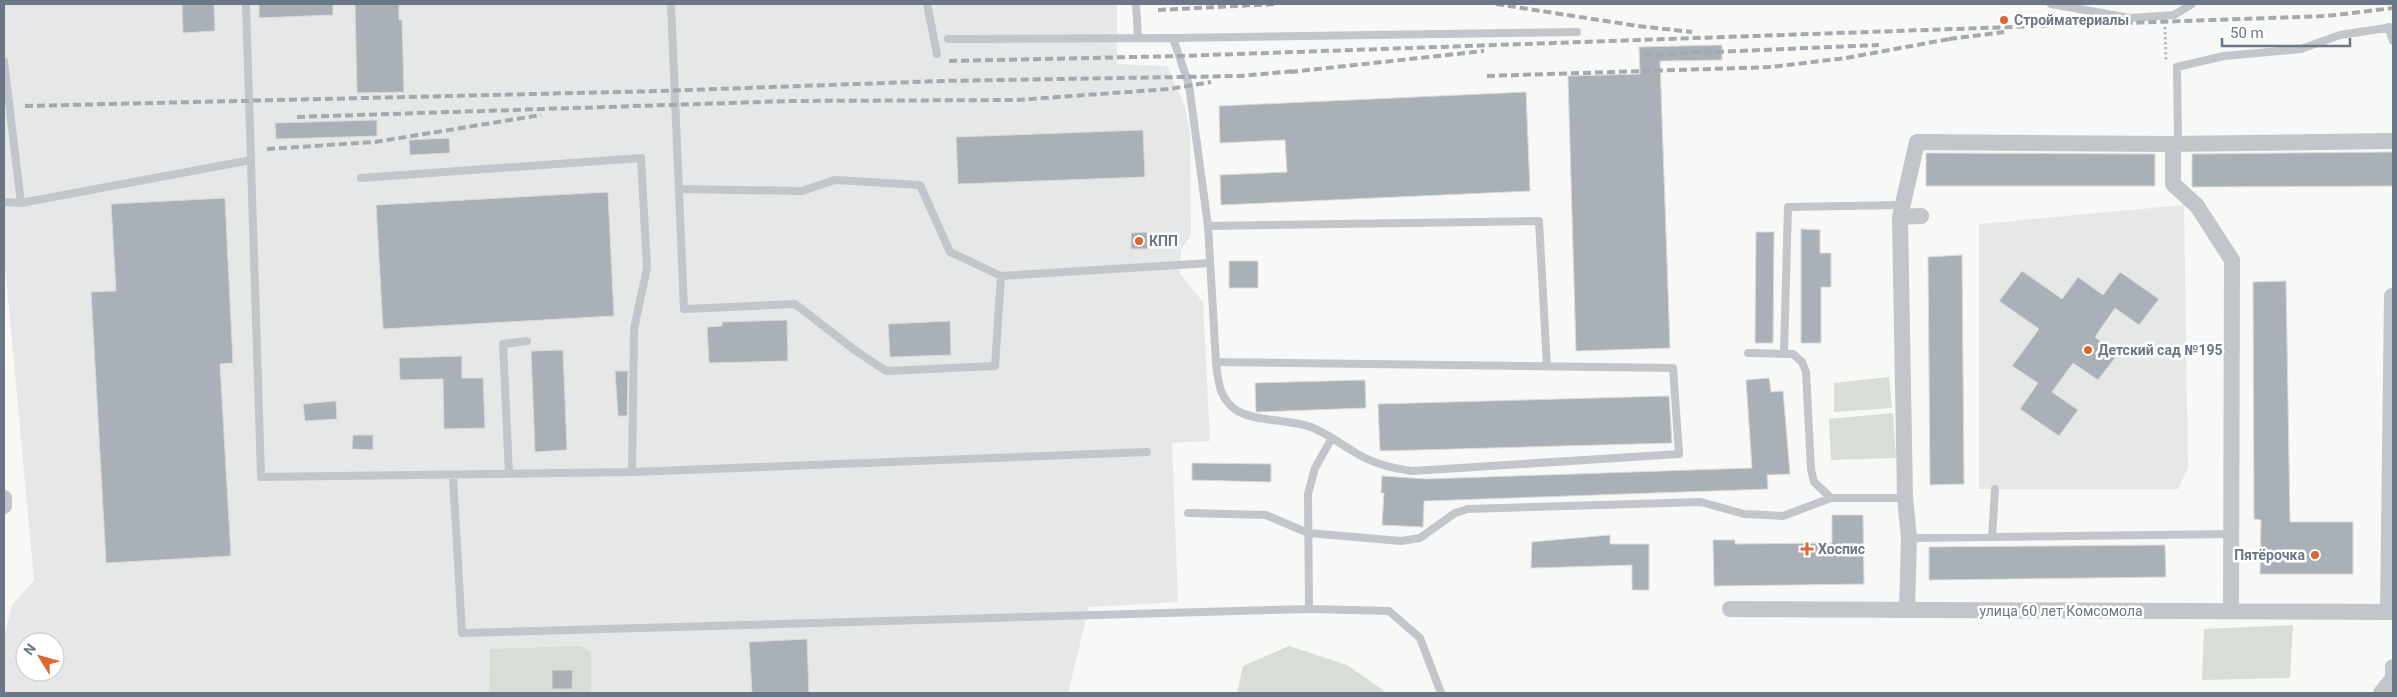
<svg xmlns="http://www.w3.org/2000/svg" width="2397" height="697" font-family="Roboto,sans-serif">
	<rect width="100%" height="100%" fill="#f8f8f6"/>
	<path fill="#e6e7e7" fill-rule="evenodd" d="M4 4H1117V64L1167 66 1184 104 1190 132 1191 235 1181 249 1180 274 1203 302 1210 441 1172 443 1178 602 1089 607 1068 693H4V638L12 605 34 580 4 254ZM25 642H55V672H25Z
		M2184 205 2188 468 2178 489H1979V224Z"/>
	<path fill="#d8ddd5" d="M1889 377 1892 408 1834 412V383Z
		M1893 413 1896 458 1831 460 1829 419Z
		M2293 625 2290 678 2202 680 2204 629Z
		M580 646 591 652V693H489L490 649Z
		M1289 646 1347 665 1387 693H1237L1243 666Z"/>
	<path fill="#a9b0b7" stroke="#dadad8" d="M182 4H214L215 31 183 33Z
		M259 4H333V15L259 18Z
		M355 4H399V20H402L404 92 357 93Z
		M1722 45V60L1660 61 1670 348 1576 351 1568 76 1640 74 1639 47Z
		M1526 92 1530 191 1221 205 1220 175 1287 172 1285 140 1220 143 1219 106Z
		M377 120V136L276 139 275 123Z
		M1143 130 1145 177 958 184 956 137Z
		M449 138 450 153 410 155 409 140Z
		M2393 152V186L2192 187V154Z
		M1926 153 2155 154V186H1926Z
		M608 192 614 316 383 329 376 205Z
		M225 198 233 363 220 364 231 556 106 563 91 292 116 291 111 204Z
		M1801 229 1820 230V253H1831V287H1821V343H1801Z
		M1147 232 1148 249H1131V233Z
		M1756 232H1774L1773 343H1755Z
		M1962 255 1964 484 1930 485 1928 257Z
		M1229 261H1258V288H1229Z
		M2022 271 2062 299 2078 277 2103 295 2120 272 2159 299 2139 325 2115 308 2095 337 2118 354 2098 380 2073 363 2052 392 2078 410 2059 436 2020 409 2038 383 2012 366 2039 329 1999 301Z
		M2286 281 2290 522H2353V574H2260L2261 520 2254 519 2253 282Z
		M787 320 788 361 709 363 707 327 722 326V322Z
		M950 321 951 355 890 357 888 324Z
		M563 350 567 450 535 452 531 351Z
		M462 356V378H483L485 428 444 429 443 379 400 380 399 358Z
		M615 371H628L627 416H618Z
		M1769 378 1771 392 1783 391 1790 474 1767 475 1768 489 1424 501 1423 527 1382 525 1384 493H1381L1382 476 1426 479 1752 468 1746 380Z
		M1365 380 1366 408 1256 412 1255 383Z
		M1669 396 1672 443 1380 451 1378 404Z
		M336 401 337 419 305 421 303 404Z
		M353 435H373V450L352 449Z
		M1192 463 1271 464V482L1192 480Z
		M1832 515H1863L1864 584 1714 586 1713 540H1735V544L1832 543Z
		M1610 535V544H1649V590H1632V565L1531 568 1532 542Z
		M2165 545 2166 577 1929 580V547Z
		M807 639 809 693H752L749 642Z
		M552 670H573L572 689H552Z"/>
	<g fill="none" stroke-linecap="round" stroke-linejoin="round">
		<path stroke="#bcbec1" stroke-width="3" stroke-dasharray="2.5 2.5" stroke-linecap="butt" d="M2165 27 2166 61"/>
		<path stroke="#c2c5c9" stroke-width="8" d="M246 4 261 477 632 472 1147 452
			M671 4 684 309 795 304 856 351 886 371 995 366 1001 276 1210 263
			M927 4 937 54
			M1136 4 1138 37
			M2051 4 2130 18 2174 15 2192 4
			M2388 27 2393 41
			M1173 38 1189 85 1208 226 1216 362 1673 368 1679 454 1412 471C1390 468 1371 463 1351 450 1338 442 1326 433 1311 427 1289 419 1255 422 1236 410 1219 398 1218 381 1216 362
			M948 39 1173 38 1577 32
			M4 61 21 203
			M2178 144 2177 67 2224 56 2301 49 2340 35 2393 27
			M361 178 641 158 647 268 634 329 632 472
			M679 189 802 191 835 180 920 185 950 252 1001 276
			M4 202 21 203 251 160
			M1208 226 1539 221 1547 367
			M1748 353 1793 354 1802 362 1806 372 1811 469 1814 482 1831 498
			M1784 353 1788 207 1901 205
			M509 474 503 344 527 341
			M453 476 462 633 1309 609 1389 611 1420 638 1441 693
			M1188 513 1266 515 1308 533 1401 541 1420 538 1455 513 1468 509 1701 502 1744 514 1783 516 1831 498H1905
			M1992 537 1995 489
			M1909 538 2231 534
			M1309 609 1308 494 1315 468 1332 438"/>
		<path stroke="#c2c5c9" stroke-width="16" d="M2173 144V184L2197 206 2232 260 2231 611
			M1900 217 1921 216
			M4 498V506
			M1730 609 2393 612
			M1907 610 1909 538 1905 498 1900 217 1917 142 2169 144 2393 141
			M2388 612 2392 296
			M2381 693 2393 678V667"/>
		<path stroke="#a3a9af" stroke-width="4" stroke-dasharray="8 4" stroke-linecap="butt" d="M1496 4 1638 26 1692 32
			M1158 10 1277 4
			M1949 39 2004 32
			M1644 55 1879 45
			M949 61 1180 56 2327 16 2393 8
			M1290 72 1484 51
			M1487 76 1771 67 1846 58 1955 38
			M25 106 661 91 941 81 1240 76 1295 71
			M297 117 791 101 1017 100 1169 89 1211 82
			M267 149 375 142 541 115"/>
	</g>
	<g fill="#dd6631" stroke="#fff" stroke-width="2">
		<circle cx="2004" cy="20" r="5"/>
		<circle cx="1139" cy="241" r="5"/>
		<circle cx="2088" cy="350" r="5"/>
		<path d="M1804.5 541.5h5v5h5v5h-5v5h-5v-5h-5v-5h5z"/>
		<circle cx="2315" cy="555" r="5"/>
	</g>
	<g text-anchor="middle" stroke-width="5" stroke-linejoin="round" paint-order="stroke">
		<g font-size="14" font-weight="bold" fill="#697786" stroke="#fff" text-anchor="start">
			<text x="2014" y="25">Стройматериалы</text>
			<text x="1149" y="246">КПП</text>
			<text x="2098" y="355">Детский сад №195</text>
			<text x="1818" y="554">Хоспис</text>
			<text x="2305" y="560" text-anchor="end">Пятёрочка</text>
		</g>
		<g font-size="14" fill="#697786" stroke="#fff">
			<text x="2061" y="616">улица 60 лет Комсомола</text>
		</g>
	</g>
	<rect width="2397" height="697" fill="none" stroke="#697786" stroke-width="10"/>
	<g transform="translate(40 657) rotate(307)"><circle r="24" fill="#ffffff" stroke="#c3c9cf"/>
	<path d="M0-4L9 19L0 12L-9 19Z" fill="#dd6631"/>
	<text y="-8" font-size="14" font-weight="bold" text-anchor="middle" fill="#697786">N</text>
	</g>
	<path d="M2222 38v8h128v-8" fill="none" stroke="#697786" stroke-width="2.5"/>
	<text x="2230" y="38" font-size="15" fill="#697786" stroke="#ffffff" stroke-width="4" paint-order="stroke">50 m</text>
</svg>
